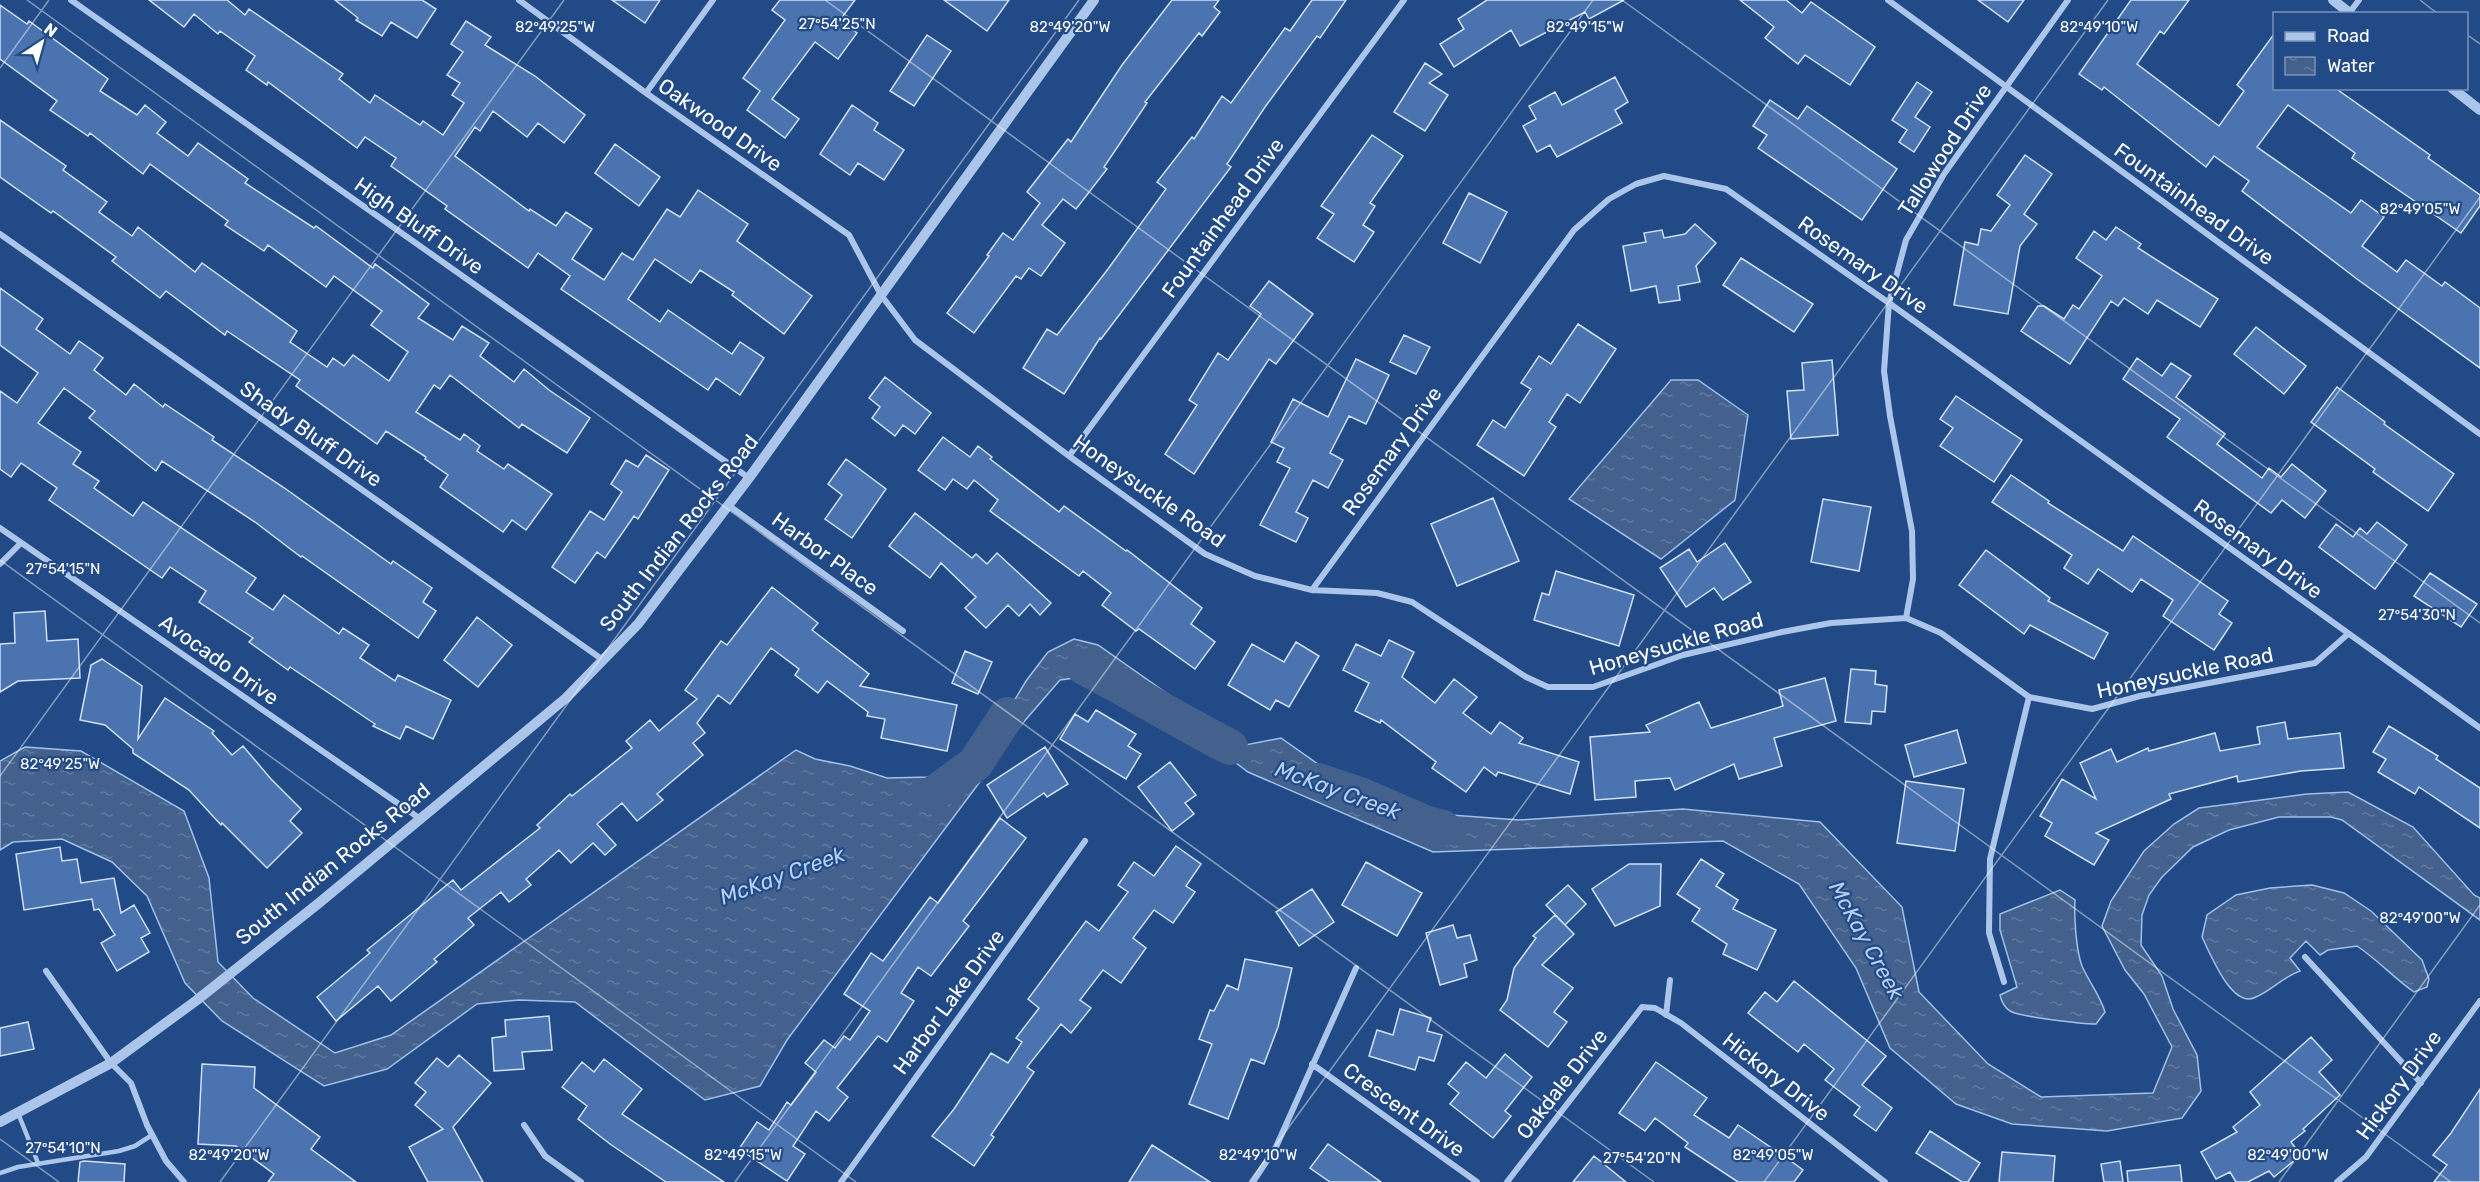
<svg xmlns="http://www.w3.org/2000/svg" width="2480" height="1182" font-family="Rubik,sans-serif">
	<defs>
		<pattern id="water-ripples" width="26" height="14" patternUnits="userSpaceOnUse" patternTransform="scale(1.5)"><rect width="26" height="14" fill="#44618e"/><path d="M2 4q2-2 4 0t4 0M15 11q2-2 4 0t4 0" fill="none" stroke="#60799f"/></pattern>
	</defs>
	<rect width="100%" height="100%" fill="#214a87"/>
	<path fill="url(#water-ripples)" stroke="#9fc0eb" stroke-width="1.5" d="M1671 380H1698L1748 415 1735 500 1661 559 1569 499Z
		M1074 639 1098 645 1202 718 1235 747 1281 738 1383 810 1519 820 1683 809 1820 822 1902 907 1919 992 1988 1064 2041 1097 2153 1093 2172 1047 2144 994 2125 970 2102 926 2111 901 2144 851 2174 824 2199 808 2307 794 2348 792 2413 827 2474 895 2480 898V920L2342 820 2331 817H2279L2229 830 2193 847 2162 877 2149 895 2142 915 2141 945 2162 976 2173 1009 2197 1055 2201 1091 2182 1118 2107 1131 2012 1124 1956 1104 1890 1048 1856 968 1799 884 1723 841 1433 852 1248 772 1158 704 1097 675 1060 680 1016 731 994 762 981 756 1026 681 1048 652Z
		M25 747 81 751 184 811 209 878 218 962 253 998 335 1053 391 1035 796 750 815 759 850 766 887 778 930 777 962 758 988 771 787 1040 760 1086 705 1100 575 1002 519 1000 477 1004 387 1069 324 1086 222 1021 185 983 147 896 112 862 62 839 13 842 0 850V761Z
		M2312 885 2344 893 2371 911 2422 960 2429 979 2427 987 2414 992C2394 978 2378 960 2357 946L2328 950 2320 955 2306 941 2290 958 2300 971C2283 977 2272 990 2256 997 2232 1010 2210 953 2202 937L2207 915 2236 895 2270 888Z
		M2060 890 2075 900C2074 917 2076 950 2082 966 2089 982 2100 995 2105 1012L2096 1024C2083 1024 2020 1017 2010 1011 2005 1008 2001 1001 2000 995L2017 987 2000 930V914Z"/>
	<g fill="none" stroke-linecap="round" stroke-linejoin="round">
		<path stroke="#44618e" stroke-width="36" d="M1084 667C1133 692 1180 722 1230 747
			M1318 781 1360 795 1427 824 1443 828
			M936 792 975 764 1007 715"/>
	</g>
	<path fill="#4a73af" stroke="#d0e0f7" stroke-width="1.5" d="M149 0H227L245 15 249 9 343 74 339 79 370 103 375 95 420 125 423 121 443 135 464 103 452 95 460 83 447 75 463 52 451 44 466 21 491 37 485 45 535 76 585 115 564 143 538 123 527 137 493 111 480 131 475 127 455 156 529 211 530 209 556 226 566 212 592 229 572 259 604 280 622 253 633 260 667 209 680 217 698 190 748 224 737 241 812 296 784 334 732 295 734 292 700 270 691 283 655 259 628 299 660 322 668 310 732 354 740 342 764 358 740 395 716 378 708 390 561 289 570 276 538 253 528 268 445 209 447 206 391 166 396 158 365 137 357 148 268 82 267 85 246 70 255 56 220 31 218 34 194 14 184 27Z
		M335 0H422L436 9 417 38 391 22 382 36 356 20 358 18Z
		M612 0H660L645 23Z
		M780 0H855L840 20 857 33 838 59 815 42 772 99 799 119 785 138 747 110 760 91 743 78 785 20 772 10Z
		M944 0H1009L987 31Z
		M1172 0H1219L1214 7 1220 12 1202 36 1199 33 1145 102 1147 103 1104 167 1107 169 1076 209 1063 199 1042 225 1065 243 1041 276 1029 268 1021 279 1016 276 974 333 947 313 989 256 987 255 1003 233 1013 240 1040 203 1027 192 1068 139 1071 142 1122 65Z
		M1312 0H1346L1320 38 1317 36 1265 107 1227 164 1231 167 1101 339 1100 338 1064 394 1023 368 1047 329 1057 335 1108 269 1166 189 1157 182 1192 137 1194 139 1222 96 1231 103 1285 28 1290 31Z
		M1487 0H1624L1589 19 1585 12 1520 46 1511 30 1454 67 1440 44 1464 29 1458 19Z
		M1740 0H1786L1802 13 1811 2 1875 47 1850 85 1805 55 1798 64 1765 38 1774 27Z
		M1978 0H2024L2008 22Z
		M2131 0H2189L2164 34 2160 31 2137 64 2219 126 2244 91 2237 85 2274 34V88H2335L2430 155 2428 158 2480 195V206L2461 233 2352 158 2355 153 2288 105 2257 147 2351 213 2361 200 2384 217 2362 246 2397 272 2406 260 2442 286 2445 282 2480 308V368L2357 279 2242 191 2249 181 2214 156 2206 167 2104 87 2102 90 2079 74Z
		M0 5 27 24 29 21 108 79 100 91 137 115 145 105 166 122 157 133 188 156 198 143 248 179 245 183 314 228 316 226 373 268 375 264 429 304 418 318 453 340 462 326 489 343 480 356 514 382 524 369 549 390 590 418 567 453 522 424 519 428 450 375 440 389 434 385 416 412 460 440 464 434 480 446 477 451 504 469 508 464 552 494 526 530 512 520 503 532 440 487 448 475 425 459 426 457 386 431 377 444 296 386 300 380 227 331 225 335 166 291 160 298 112 261 116 257 53 211 51 213 0 177V120L66 166 63 170 107 202 99 212 132 236 138 227 195 272 202 263 297 331 290 342 327 367 333 358 344 366 353 355 389 381 408 352 371 325 382 311 334 276 326 287 268 245 264 251 225 225 228 221 150 164 143 174 90 133 88 136 50 110 57 101 0 59Z
		M927 35 951 51 914 106 890 91Z
		M1425 63 1442 74 1429 83 1448 95 1425 131 1394 112Z
		M1615 77 1628 102 1615 110 1622 123 1557 157 1550 145 1537 152 1523 126 1536 119 1529 106 1555 92 1562 105Z
		M1917 82 1932 92 1915 117 1930 127 1914 152 1899 142 1907 130 1892 120Z
		M1770 100 1798 119 1807 106 1897 169 1862 220 1758 148 1767 135 1753 126Z
		M852 105 878 123 874 130 904 150 884 180 858 163 850 175 820 154Z
		M1372 135 1403 156 1370 203 1375 206 1363 225 1374 232 1354 262 1317 238 1334 214 1321 206Z
		M615 144 660 177 639 206 595 173Z
		M2025 155 2052 174 2024 214 2037 224 2020 246 2008 314 1954 305 1965 242 1978 245 1981 229 1991 231 2010 205 1997 195Z
		M1469 193 1507 212 1480 263 1443 243Z
		M1695 224 1716 243 1696 266 1700 282 1678 286 1680 300 1659 303 1656 286 1631 291 1623 246 1646 242 1644 233 1662 230 1664 238 1685 234Z
		M2116 227 2141 244 2138 248 2218 299 2200 327 2157 300 2148 314 2124 298 2118 306 2111 301 2070 364 2021 331 2038 306H2044L2064 319 2073 305 2079 309 2102 276 2076 258 2094 231 2106 240Z
		M1741 258 1813 304 1794 332 1723 285Z
		M1269 281 1313 314 1276 364 1269 359 1194 474 1165 454 1197 405 1189 400 1218 353 1228 360 1261 314 1250 306Z
		M0 288 43 319 36 329 70 354 79 341 103 358 94 370 126 395 134 384 163 407 165 404 214 437 212 440 283 487 391 564 393 561 432 588 423 602 436 611 418 638 302 556 301 557 255 522 162 461 156 471 89 418 95 411 64 388 38 423 81 452 73 464 99 481 94 488 133 516 143 502 256 578 246 592 273 610 284 595 339 634 343 628 369 645 360 658 395 681 398 675 451 700 433 739 406 726 400 739 373 726 375 724 290 667 288 670 249 642 253 638 199 602 206 591 170 567 162 578 49 500 57 488 21 463 11 477 0 469V391L17 403 38 373 0 345Z
		M1578 324 1616 349 1580 403 1567 394 1549 422 1556 427 1524 476 1477 445 1493 420 1505 428 1531 389 1521 383 1539 356 1551 364Z
		M2256 327 2306 366 2284 394 2234 354Z
		M1404 335 1430 347 1416 374 1390 362Z
		M2137 358 2162 376 2171 363 2191 376 2176 397 2225 434 2217 444 2262 478 2269 468 2281 477 2292 464 2326 491 2305 518 2282 500 2271 513 2167 437 2180 419 2123 379Z
		M1356 359 1389 375 1366 424 1349 416 1330 453 1343 460 1328 488 1313 480 1296 512 1308 518 1296 542 1260 525 1290 468 1277 462 1284 448 1271 442 1293 399 1328 417Z
		M1832 360 1838 435 1791 439 1787 391 1804 390 1802 363Z
		M885 377 931 413 915 434 903 425 895 436 872 418 880 407 869 398Z
		M2337 387 2385 422 2384 424 2454 474 2428 511 2373 472 2375 469 2311 422Z
		M1956 396 2022 440 1994 482 1940 446 1953 428 1940 419Z
		M943 437 970 457 978 446 992 457 990 459 1059 512 1064 506 1126 551 1127 550 1202 608 1191 624 1215 642 1195 669 1139 629 1136 631 1102 605 1111 593 1083 571 1079 576 990 511 998 500 974 480 967 489 953 479 945 490 918 470Z
		M646 455 669 470 638 519 634 516 605 558 597 552 575 583 552 567 590 511 604 520 622 492 611 484 626 460 638 467Z
		M846 459 886 489 852 538 825 519 842 495 828 484Z
		M2011 475 2049 501 2048 503 2123 551 2133 536 2228 601 2219 614 2232 623 2214 650 2163 616 2173 600 2141 579 2132 592 2098 569 2088 584 2064 568 2072 555 1992 502Z
		M1493 498 1519 561 1457 586 1431 524Z
		M1823 499 1871 507 1859 571 1811 562Z
		M915 513 972 558 976 554 987 564 997 553 1051 603 1040 615 1030 604 1019 616 1008 605 986 628 965 608 976 597 941 563 930 578 889 546Z
		M2377 522 2407 545 2375 589 2319 547 2336 524 2353 537 2360 528 2367 534Z
		M1725 543 1751 582 1723 600 1714 588 1686 607 1660 568 1689 549 1697 562Z
		M1986 550 2050 598 2048 601 2108 633 2094 659 2030 625 2024 634 1959 585Z
		M1556 571 1634 595 1619 646 1534 620 1542 593 1549 595Z
		M2430 573 2477 604 2461 627 2414 596Z
		M772 587 818 623 812 630 869 674 860 686 957 705 947 751 881 738 885 719 867 716 868 712 827 681 818 693 795 675 799 669 771 648 730 704 718 695 697 723 705 733 693 743 703 755 657 794 663 800 637 821 622 803 597 824 616 845 605 855 593 843 571 863 559 850 526 879 531 885 509 902 501 892 468 918 474 925 434 959 437 962 391 1001 378 986 336 1021 317 997 370 953 367 950 453 880 461 890 540 828 537 825 570 794 572 796 632 748 626 741 650 720 659 731 697 699 685 690 721 641 727 645Z
		M45 611 47 641 78 639 80 678 18 681 0 692V644L15 643 14 613Z
		M477 617 512 645 478 687 444 660Z
		M1389 640 1414 652 1402 677 1435 703 1454 679 1477 697 1463 713 1491 734 1500 722 1523 738 1519 743 1579 762 1570 794 1498 772 1496 776 1484 767 1466 792 1432 768 1436 762 1381 720 1380 723 1355 711 1369 683 1343 670 1356 644 1381 656Z
		M1296 642 1319 656 1289 707 1276 700 1270 710 1228 685 1252 644 1284 662Z
		M965 651 992 662 978 694 952 683Z
		M102 659 142 686 138 739 165 698 214 731 212 733 232 755 243 746 271 779 301 809 290 821 302 833 267 868 222 823 221 825 189 790 133 753V749L105 725 80 720 91 665Z
		M1851 669 1876 671 1875 684 1887 686 1885 712 1872 711 1871 724 1845 722Z
		M1825 678 1836 721 1774 738 1782 766 1739 779 1734 764 1675 790 1670 778 1635 781 1636 797 1595 800 1590 737 1650 732 1646 725 1699 702 1711 728 1783 706 1779 690Z
		M1096 710 1136 734 1128 746 1141 754 1126 779 1060 739 1075 714 1088 722Z
		M2285 722 2288 739 2340 733 2344 768 2301 771 2238 782 2237 776 2169 794 2171 799 2096 833 2109 840 2094 865 2045 836 2052 823 2040 816 2062 779 2096 799 2080 763 2111 749 2117 762 2148 748 2149 751 2215 733 2220 751 2260 744 2257 727Z
		M2389 726 2438 756 2436 759 2480 788V828L2419 787 2415 794 2378 772 2386 759 2373 752Z
		M1957 730 1966 763 1914 777 1905 745Z
		M1045 747 1068 784 1047 797 1044 793 1007 818 987 785Z
		M1170 762 1196 795 1185 803 1194 814 1172 831 1138 787Z
		M1906 781 1964 789 1955 851 1897 843Z
		M1000 818 1026 838 963 921 969 926 931 976 918 967 901 993 914 1001 887 1042 878 1036 837 1088 848 1097 829 1121 816 1111 793 1146 805 1154 787 1181 739 1149 757 1122 769 1130 787 1102 791 1105 816 1072 805 1063 824 1040 835 1048 844 1036 850 1040 870 1011 844 994 871 953 883 961 930 897 938 903Z
		M1176 846 1201 864 1186 886 1195 892 1173 923 1154 910 1133 938 1146 948 1121 983 1103 970 1080 1000 1091 1008 1071 1033 1061 1024 1027 1067 1034 1072 991 1135 994 1137 974 1166 932 1136 954 1109 991 1053 1008 1063 1022 1042 1016 1038 1039 1008 1028 999 1086 921 1099 931 1128 892 1118 885 1134 862 1154 876Z
		M60 847 62 861 77 859 81 883 114 878 121 913 134 905 150 933 141 938 149 952 117 971 101 943 115 935 99 909 94 910 92 899 24 910 16 854Z
		M1701 859 1724 874 1716 886 1738 900 1733 909 1776 930 1757 970 1723 954 1727 944 1692 921 1700 909 1677 894Z
		M1366 862 1422 893 1397 936 1342 905Z
		M1629 864H1661L1660 906 1615 926 1592 889Z
		M1568 885 1586 904 1565 925 1546 905Z
		M1312 889 1334 922 1299 946 1276 912Z
		M1555 915 1574 934 1542 965 1573 988 1554 1012 1567 1022 1548 1047 1500 1010 1507 1000 1514 968 1536 938 1533 936Z
		M1453 925 1457 938 1470 935 1477 960 1464 964 1467 977 1440 985 1426 933Z
		M1245 959 1292 968 1278 1027 1264 1064 1251 1059 1228 1119 1189 1104 1212 1044 1199 1039 1210 1010 1214 1011 1227 985 1238 990Z
		M1794 981 1886 1056 1862 1085 1892 1108 1876 1131 1854 1115 1860 1107 1825 1080 1834 1069 1804 1044 1798 1052 1748 1013 1765 992 1777 1002Z
		M1400 1009 1431 1018 1427 1031 1442 1035 1434 1061 1419 1057 1415 1070 1369 1056 1377 1030 1393 1035Z
		M549 1016 552 1050 522 1052 524 1069 494 1071 492 1038 506 1036 505 1020Z
		M28 1022 34 1049 0 1056V1028Z
		M2311 1037 2332 1060 2319 1072 2340 1095 2303 1129 2305 1131 2291 1142 2301 1155 2274 1177 2269 1171 2248 1182H2236L2230 1172 2216 1179 2201 1152 2237 1132 2233 1127 2260 1105 2250 1092Z
		M1505 1054 1532 1077 1505 1111 1511 1116 1493 1138 1450 1104 1459 1093 1448 1084 1466 1062 1486 1078Z
		M459 1055 491 1083 453 1127 483 1182H428L409 1147 443 1129 415 1105 426 1092 415 1083 437 1058 448 1067Z
		M604 1059 642 1089 622 1114 724 1182H666L610 1144 578 1119 587 1106 562 1087 582 1062 594 1072Z
		M1656 1062 1707 1098 1694 1115 1729 1138 1738 1125 1788 1159 1803 1170 1794 1182H1738L1685 1147 1688 1143 1655 1118 1645 1131 1619 1113Z
		M202 1064 255 1067 254 1088 320 1137 311 1149 356 1182H268L274 1174 236 1146 198 1144Z
		M2480 1089V1182H2434L2447 1165 2433 1155 2451 1133Z
		M1930 1131 1980 1163 1968 1182H1962L1916 1153Z
		M1328 1144 1381 1182H1330L1310 1168Z
		M1152 1145 1210 1182H1129Z
		M2002 1152 2055 1156 2053 1182H1999Z
		M1594 1156 1626 1182H1573Z
		M84 1161 125 1164 124 1182H78L80 1162Z
		M2120 1161 2123 1182H2104L2101 1164Z
		M2180 1165 2182 1182H2128L2127 1171Z"/>
	<g fill="none" stroke-linecap="round" stroke-linejoin="round">
		<path stroke="#acc5ea" stroke-width="4.5" d="M18 1113 38 1163
			M0 1173 18 1167 119 1151 135 1146 152 1135"/>
		<path stroke="#acc5ea" stroke-width="6" d="M71 0 749 478
			M519 0 646 93 849 235 881 295 915 340 1069 456 1205 554 1255 576 1312 590 1377 593 1412 602 1526 677 1548 687H1593L1683 655 1782 632 1831 623 1906 618 1941 633 2029 697 2092 709 2140 696 2315 663 2348 634
			M1888 0 2480 434
			M2350 12 2359 0
			M646 93 713 0
			M0 234 603 660
			M1069 456 1404 0
			M728 505 903 631
			M0 528 419 818
			M0 564 21 543
			M1312 590 1574 230 1609 199 1636 184 1664 176 1726 189 1889 303 2480 728
			M1906 618 1913 579 1912 531 1890 416 1884 371 1889 303 1906 240 1944 174 2068 0
			M2305 957 2421 1083
			M46 971 111 1063 131 1083 147 1125 166 1161 184 1182
			M2004 982 1989 933 1990 859 2029 697
			M1666 1015 1670 980
			M1312 1064 1477 1182
			M524 1125 545 1156 581 1182
			M841 1182 1085 841
			M1253 1182 1276 1147 1356 968
			M1507 1182 1642 1007 1655 1008 1681 1023 1885 1182
			M2337 1182 2366 1157 2480 1001"/>
		<path stroke="#acc5ea" stroke-width="10" d="M2333 0 2351 14
			M2452 88 2480 110
			M0 1122 111 1063 197 1000 319 903 566 698 638 624 749 478 1094 0"/>
	</g>
	<path fill="none" stroke="#fff" stroke-width="1.5" stroke-opacity="0.45" d="M27 0 1654 1182M825 0 2451 1182M1622 0 2480 623M2420 0 2438 14M2466 34 2480 44M0 68 49 0M0 560 856 1182M0 776 564 0M0 1139 59 1182M220 1182 1079 0M735 1182 1593 0M1249 1182 2108 0M1764 1182 2480 197M2279 1182 2480 905"/>
	<g text-anchor="middle" stroke-width="4.5" stroke-linejoin="round" paint-order="stroke">
		<g font-size="21" fill="#fff" stroke="#214a87">
			<text transform="translate(720 125) rotate(35)" y="7">Oakwood Drive</text>
			<text transform="translate(1945 150) rotate(-57)" y="7">Tallowood Drive</text>
			<text transform="translate(2194 204) rotate(36)" y="7">Fountainhead Drive</text>
			<text transform="translate(1223 218) rotate(-54)" y="7">Fountainhead Drive</text>
			<text transform="translate(419 226) rotate(35)" y="7">High Bluff Drive</text>
			<text transform="translate(1863 265) rotate(35)" y="7">Rosemary Drive</text>
			<text transform="translate(311 434) rotate(35)" y="7">Shady Bluff Drive</text>
			<text transform="translate(1392 451) rotate(-54)" y="7">Rosemary Drive</text>
			<text transform="translate(1149 491) rotate(35)" y="7">Honeysuckle Road</text>
			<text transform="translate(679 533) rotate(-52)" y="7">South Indian Rocks Road</text>
			<text transform="translate(2258 549) rotate(36)" y="7">Rosemary Drive</text>
			<text transform="translate(825 554) rotate(36)" y="7">Harbor Place</text>
			<text transform="translate(1676 644) rotate(-16)" y="7">Honeysuckle Road</text>
			<text transform="translate(219 660) rotate(35)" y="7">Avocado Drive</text>
			<text transform="translate(2185 673) rotate(-12)" y="7">Honeysuckle Road</text>
			<text transform="translate(333 864) rotate(-39)" y="7">South Indian Rocks Road</text>
			<text transform="translate(949 1002) rotate(-54)" y="7">Harbor Lake Drive</text>
			<text transform="translate(1776 1077) rotate(38)" y="7">Hickory Drive</text>
			<text transform="translate(1562 1084) rotate(-52)" y="7">Oakdale Drive</text>
			<text transform="translate(2399 1085) rotate(-54)" y="7">Hickory Drive</text>
			<text transform="translate(1404 1110) rotate(36)" y="7">Crescent Drive</text>
		</g>
		<g font-size="22" font-style="italic" fill="#b7d0f1" stroke="#214a87">
			<text transform="translate(1338 790) rotate(20)" y="8">McKay Creek</text>
			<text transform="translate(782 875) rotate(-20)" y="8">McKay Creek</text>
			<text transform="translate(1867 940) rotate(61)" y="8">McKay Creek</text>
		</g>
	</g>
	<g font-size="15" text-anchor="middle" fill="#fff" stroke="#214a87" stroke-width="4.5" stroke-linejoin="round" paint-order="stroke">
		<text x="837" y="29">27°54'25"N</text>
		<text x="555" y="32">82°49'25"W</text>
		<text x="1070" y="32">82°49'20"W</text>
		<text x="1585" y="32">82°49'15"W</text>
		<text x="2099" y="32">82°49'10"W</text>
		<text x="2420" y="214">82°49'05"W</text>
		<text x="63" y="574">27°54'15"N</text>
		<text x="2417" y="620">27°54'30"N</text>
		<text x="60" y="769">82°49'25"W</text>
		<text x="2420" y="923">82°49'00"W</text>
		<text x="63" y="1153">27°54'10"N</text>
		<text x="229" y="1160">82°49'20"W</text>
		<text x="743" y="1160">82°49'15"W</text>
		<text x="1258" y="1160">82°49'10"W</text>
		<text x="1773" y="1160">82°49'05"W</text>
		<text x="2288" y="1160">82°49'00"W</text>
		<text x="1642" y="1163">27°54'20"N</text>
	</g>
	<rect x="2273" y="12" width="195" height="78" fill="#214a87" stroke="#7a92b7" stroke-width="1.5"/>
	<rect x="2285" y="32" width="30" height="9" fill="#acc5ea" stroke="#7a92b7" stroke-width="1.5"/>
	<text x="2327" y="42" font-size="18" fill="#ffffff">Road</text>
	<rect x="2285" y="57" width="30" height="18" fill="url(#water-ripples)" stroke="#7a92b7" stroke-width="1.5"/>
	<text x="2327" y="72" font-size="18" fill="#ffffff">Water</text>
	<g transform="translate(42 42) rotate(36)" stroke="#214a87" stroke-width="4.5" paint-order="stroke">
	<path d="M0-4.5L10 22L0 15L-10 22Z" fill="#ffffff"/>
	<text y="-9" font-size="16" font-weight="bold" text-anchor="middle" fill="#ffffff">N</text>
	</g>
</svg>
